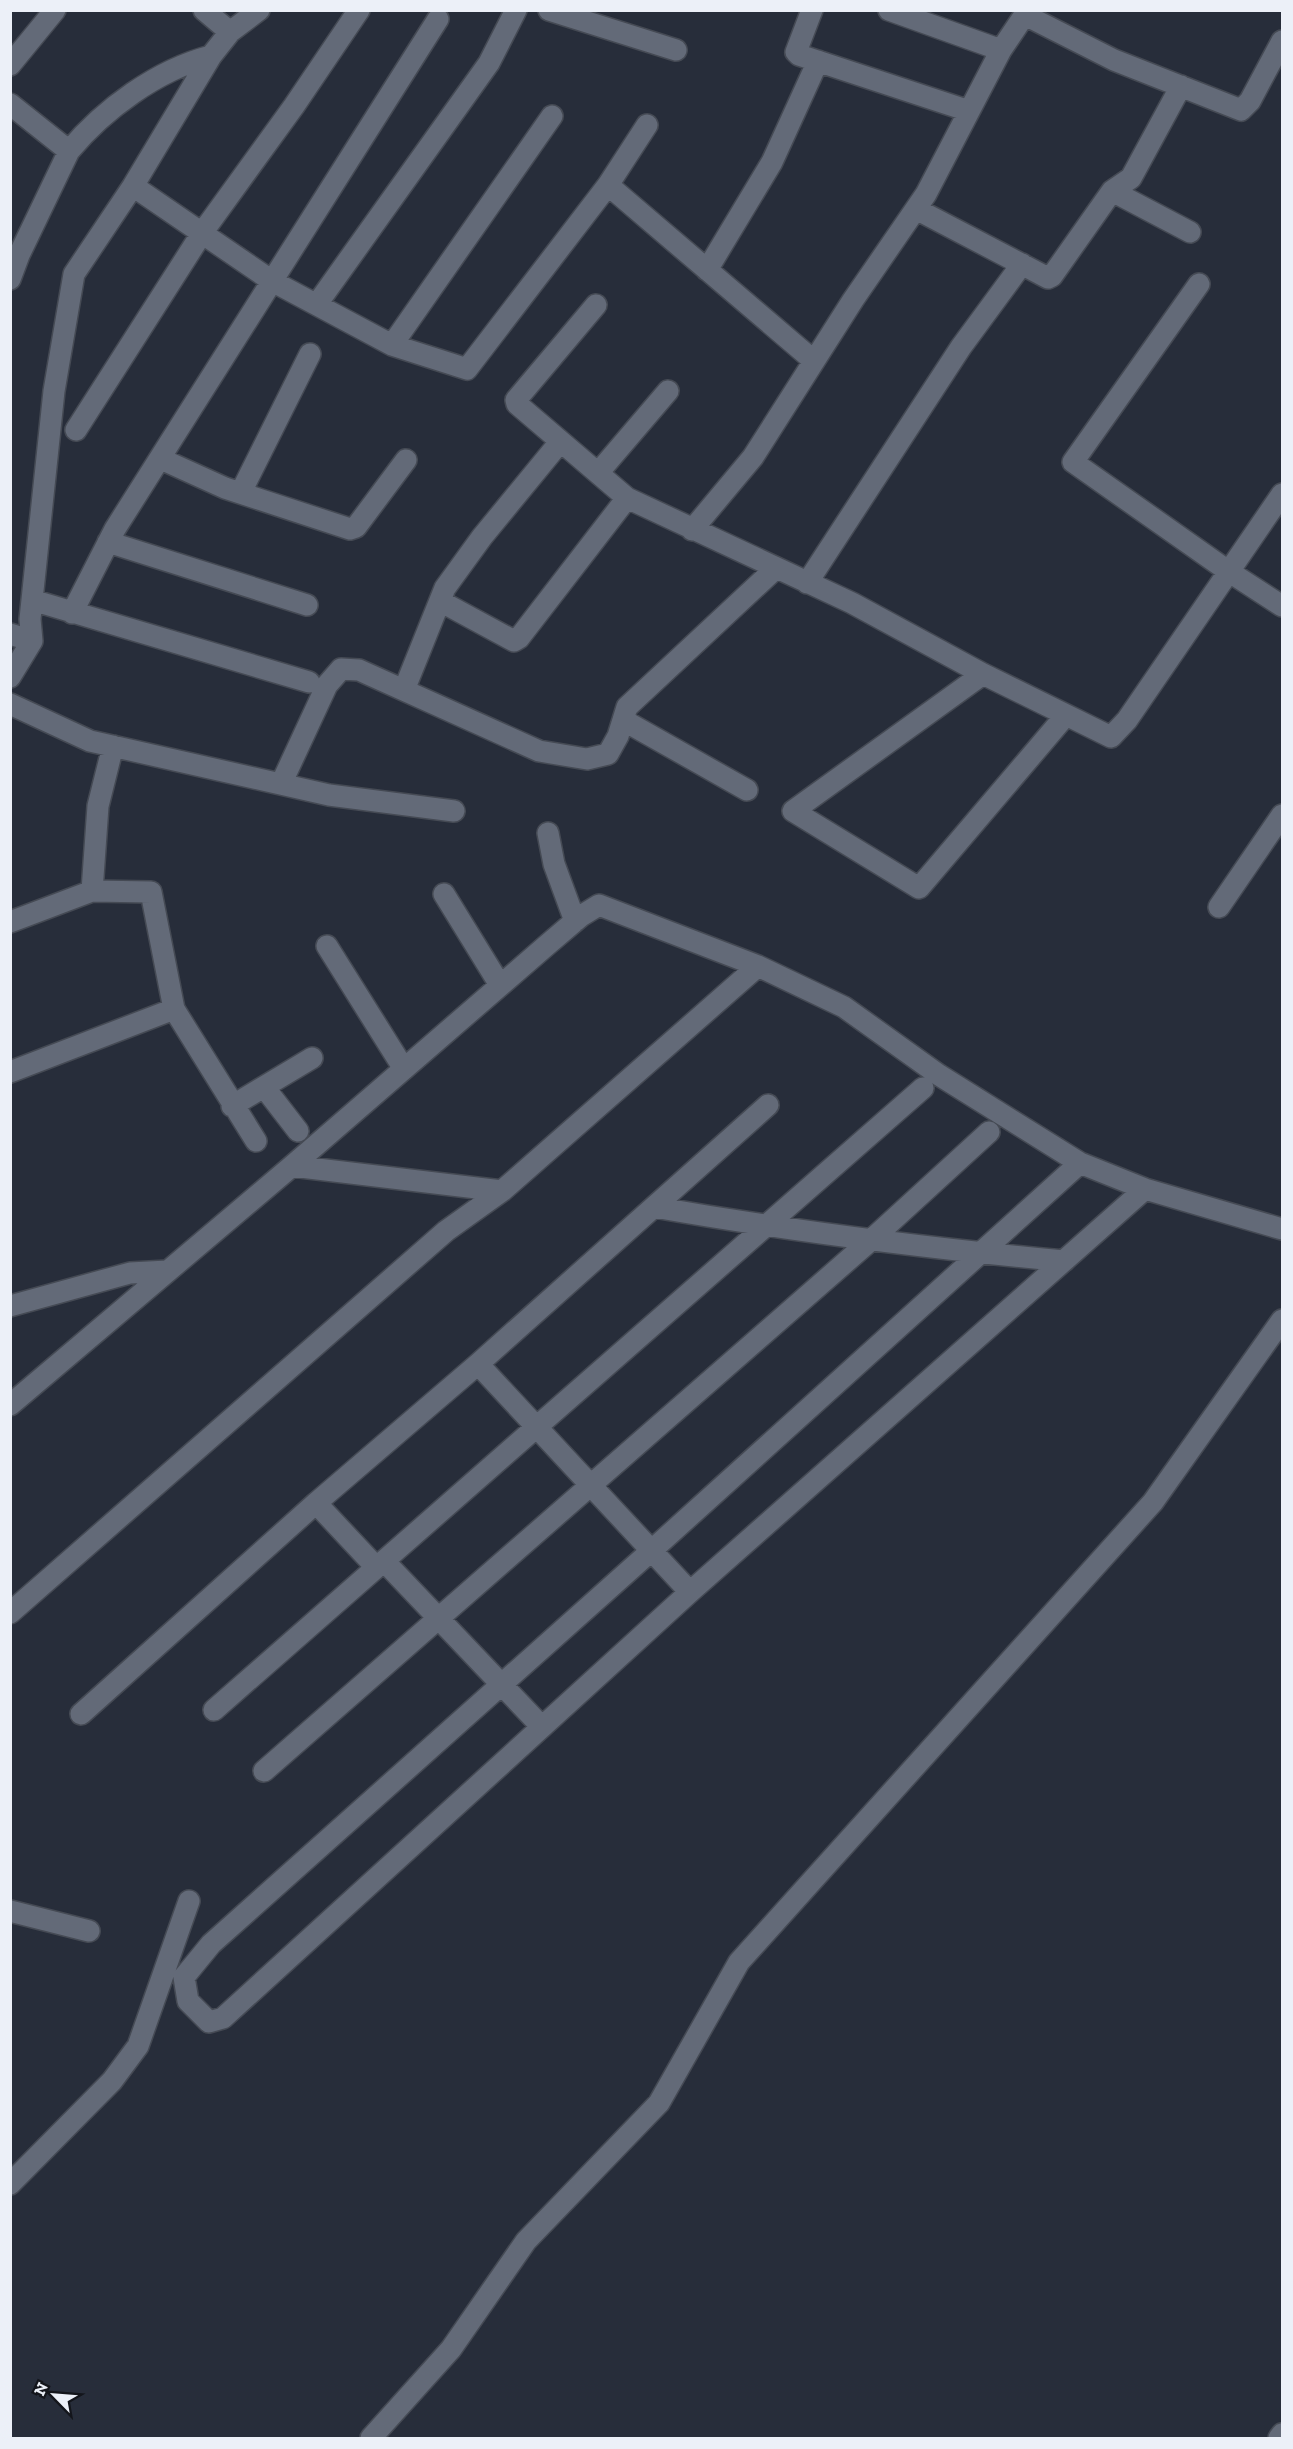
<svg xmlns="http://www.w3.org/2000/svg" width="1293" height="2449" font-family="'Zilla Slab',serif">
	<rect width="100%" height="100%" fill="#272d3a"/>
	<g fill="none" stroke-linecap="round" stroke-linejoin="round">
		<defs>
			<path id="minor" d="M204 10 230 32
				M549 10 676 50
				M812 10 796 52 799 55 969 111
				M889 10 1001 50
				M1025 15 1114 60 1241 110 1250 101 1282 41
				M10 65 55 10
				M10 104 69 151 19 255 10 279
				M69 151C104 109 157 70 211 56
				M608 185 814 361
				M133 186 272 281 392 345 467 369 608 185 647 125
				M1112 191 1190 232
				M916 209 1048 278 1052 276 1112 191 1131 178 1181 86
				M707 270 772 162 818 61
				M1199 284 1073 462 1228 571 1282 606
				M317 304 489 63 516 10
				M596 305 516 400 517 404 627 498 852 603 983 674 1111 737 1127 720 1282 494
				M392 345 552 116
				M76 430 202 233 294 106 359 10
				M161 459 225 488 350 529 356 527 406 460
				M598 473 668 391
				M241 492 310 354
				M692 530 753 457 853 300 926 194 1001 50 1028 10
				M108 542 307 605
				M807 583 961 347 1022 264
				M32 600 309 682
				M440 601 514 641 519 638 627 498
				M72 613 115 529 438 19
				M10 634 32 641
				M983 674 793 811 919 888 1066 715
				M10 677 32 641 30 619 54 391 74 274 133 186 211 56 230 32 259 10
				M404 690 445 588 482 537 560 442
				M10 704 90 741 329 795 454 811
				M623 720 747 790
				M281 784 327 685 341 669 359 670 539 751 587 759 608 754 618 736 627 707 776 568
				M548 833 554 864 575 921
				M92 891 98 806 113 746
				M444 894 500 985
				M1219 907 1282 815
				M10 922 92 891 151 892 174 1009 256 1141
				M327 946 404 1069
				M10 1072 174 1009
				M264 1087 298 1131
				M232 1106 312 1058
				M1080 1163 651 1551 211 1944 184 1977 188 2001 209 2022 223 2018 690 1592 1145 1189
				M292 1166 502 1191
				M654 1207C790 1231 927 1248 1064 1261
				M10 1306 130 1273 168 1271
				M478 1364 690 1592
				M10 1405 292 1166 547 945 581 916 599 905 758 966 844 1007 939 1075 1080 1163 1145 1189 1282 1229
				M316 1503 376 1567
				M384 1561 542 1727
				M10 1613 446 1231 502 1191 758 966
				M214 1710 923 1088
				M81 1714 316 1503 478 1364 768 1105
				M264 1771 871 1240 989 1132
				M10 1911 89 1931
				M10 2184 112 2081 138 2046 189 1901
				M371 2438 451 2349 526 2241 659 2103 739 1962 1153 1502 1282 1320
				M1279 2438 1282 2434"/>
		</defs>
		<use href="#minor" stroke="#454a54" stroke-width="24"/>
		<use href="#minor" stroke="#636a78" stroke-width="21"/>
	</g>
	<rect width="1293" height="2449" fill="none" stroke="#ecf0f8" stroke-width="24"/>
	<g transform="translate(54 2395) rotate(295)" stroke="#13151b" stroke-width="4.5" paint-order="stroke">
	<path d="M0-4.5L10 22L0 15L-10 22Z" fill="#ecf0f8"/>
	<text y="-9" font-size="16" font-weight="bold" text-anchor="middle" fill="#ecf0f8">N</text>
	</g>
</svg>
